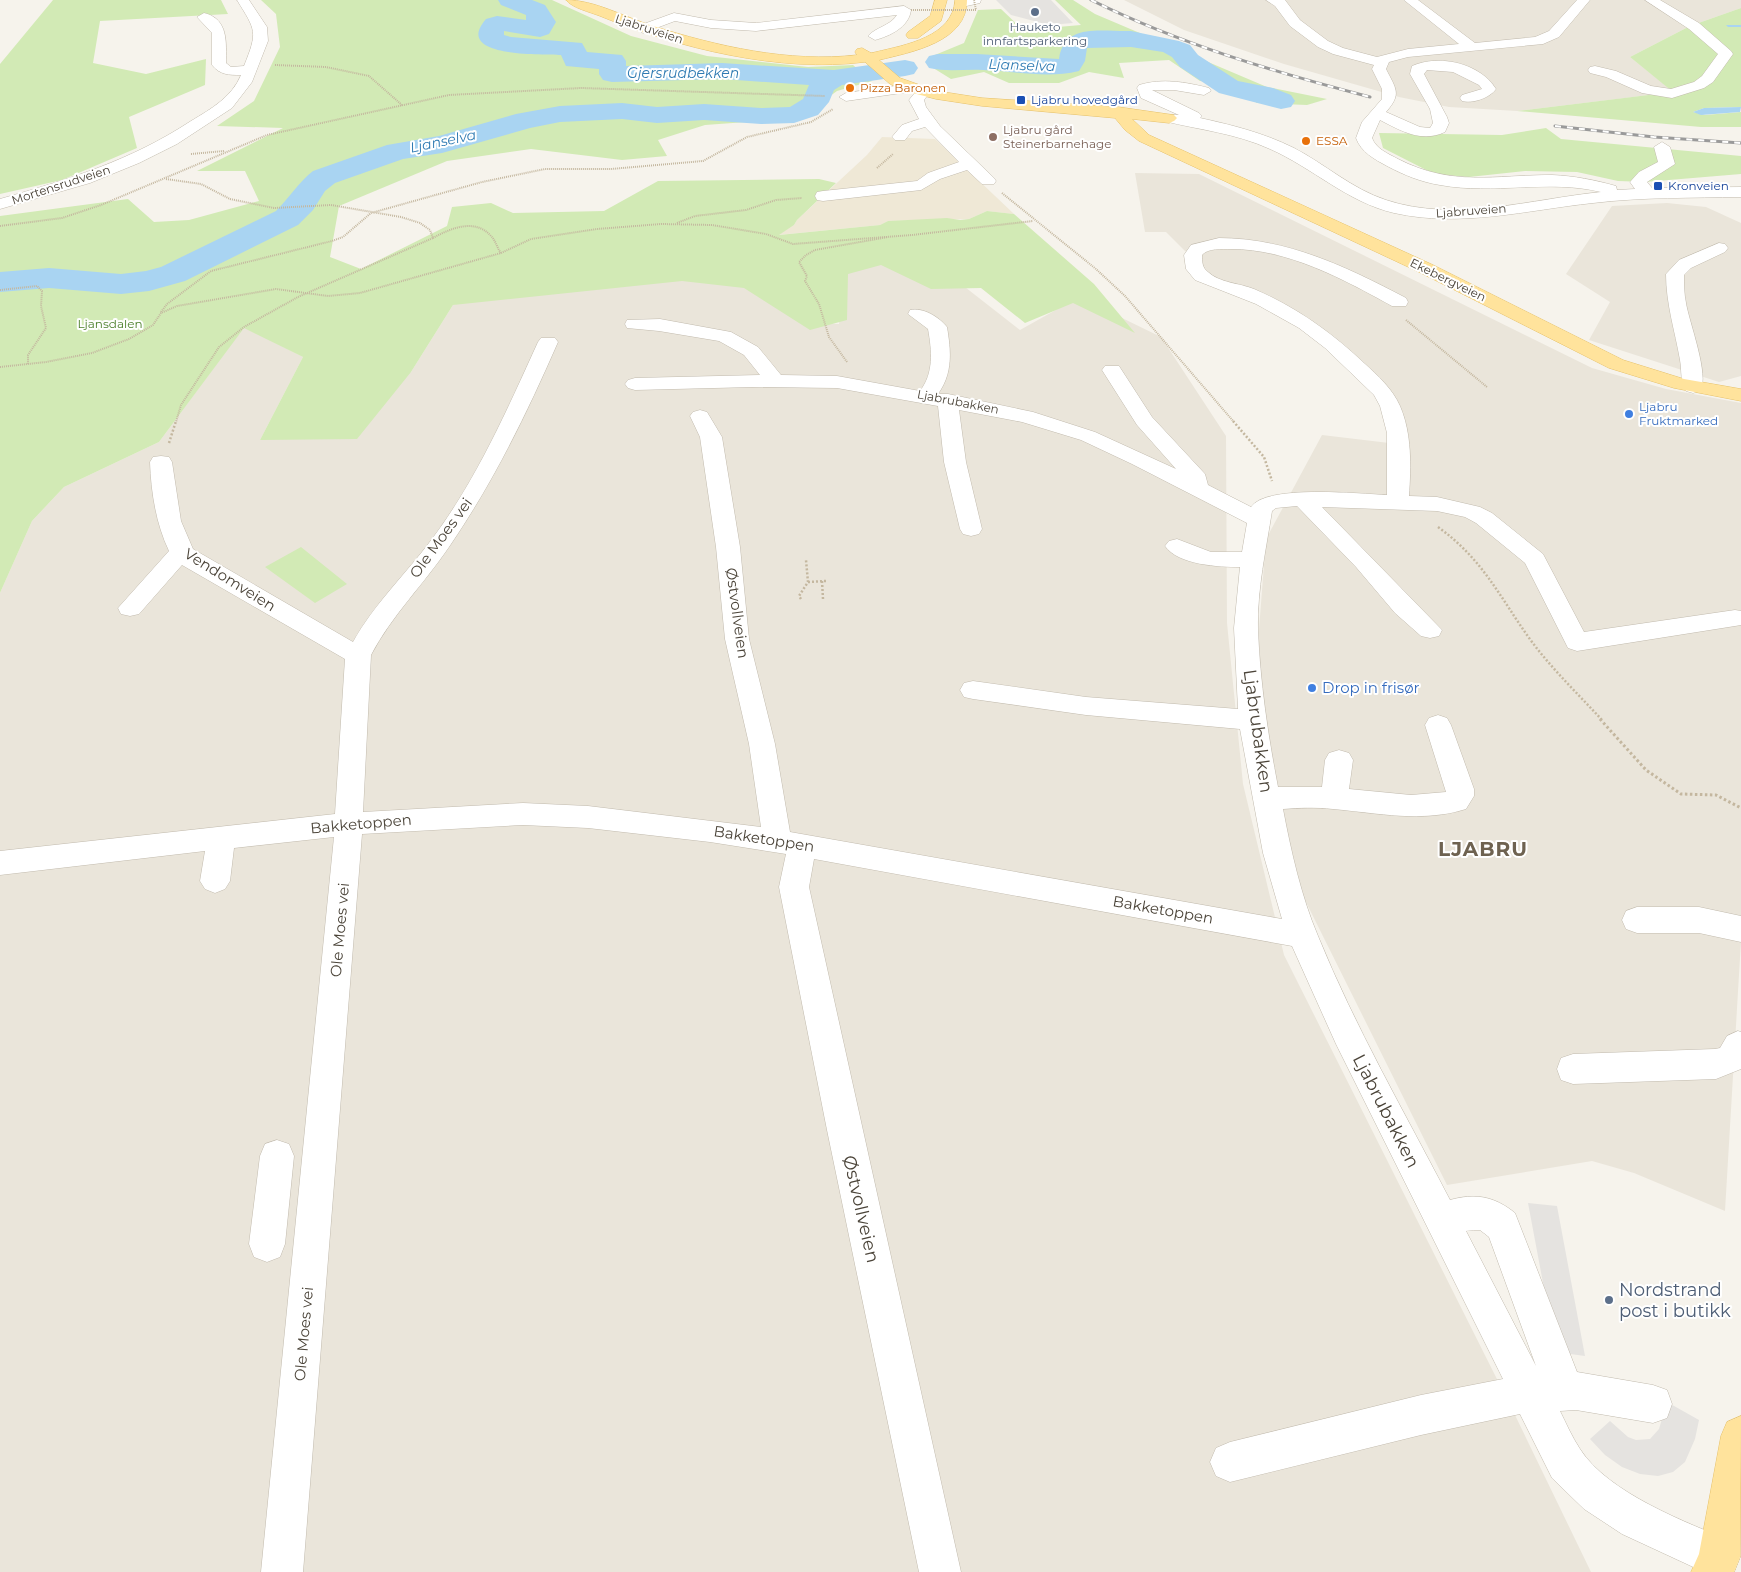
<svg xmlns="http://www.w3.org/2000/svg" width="1741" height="1572" font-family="Montserrat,sans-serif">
	<rect width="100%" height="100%" fill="#f6f3ec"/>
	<path fill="#eae5da" d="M1124 0H1741V8L1690 26 1630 57 1674 92 1517 111 1449 107 1399 97 1284 64 1184 30Z
		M1135 173 1199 174 1592 368 1666 389 1741 403V941L1725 1211 1634 1173 1592 1161 1447 1185 1286 862 1257 655 1266 539 1322 435 1406 445 1376 374 1269 295 1212 278 1166 232H1145Z
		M1667 203 1706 207 1741 223V376L1719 382 1589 340 1610 302 1566 274 1612 206Z
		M881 259 947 273 1020 330 1079 297 1161 337 1226 436 1227 623 1243 784 1284 955 1514 1413 1591 1572H0V593L32 521 64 487 159 442 244 327 303 357 260 440 411 372 453 305 526 283 745 280 819 323 839 324 845 267Z"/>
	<path fill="#efe8d6" d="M882 137 935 139 1014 214 987 211 969 219 888 221 880 225 778 235 794 225 797 220 867 155Z"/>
	<path fill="#d2eab5" d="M53 0H221L228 14 100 21 93 63 146 74 206 59 205 85 129 117 137 148 62 180 0 194V64Z
		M261 0H552L631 36 707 56 808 67 853 65 872 81 837 91 800 118 705 125 658 140 667 156 622 160 531 149 447 161 339 206 330 257 361 269 447 226 452 207 491 203 513 213 604 211 658 181 819 179 836 183 797 220 794 225 779 235 880 225 888 221 947 218 960 220 969 219 987 211 1014 214 1094 284 1135 333 1073 303 1025 323 981 288 931 289 881 265 848 274 847 320 810 330 744 288 682 281 453 305 411 372 357 439 260 440 303 357 244 328 159 442 64 487 32 521 0 593V216L128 199 154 222 189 220 259 201 245 171H197L283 128 217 126 254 101 280 47 276 14Z
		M1055 0H1073L1095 14 1267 87 1327 99 1307 105 1257 103 1231 84 1200 81 1169 60 1119 63 1124 78 1089 72 1059 83H1009L984 72 951 79 930 66V57L964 43 978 10 1001 9 1023 30 1081 25Z
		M1741 8V107L1704 108 1693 112 1705 115 1741 112V127H1701L1517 111 1673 92 1630 57 1690 26Z
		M1546 128 1561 139 1741 156V174L1645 182 1618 181 1577 172 1525 171 1469 177 1434 174 1383 148 1379 133 1502 135Z
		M301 547 347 584 315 603 265 567Z"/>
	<path fill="#e5e3e0" d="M996 0H1051L1073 23 1049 25 1011 15Z
		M1528 1203 1557 1206 1585 1356 1556 1352Z
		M1667 1402 1699 1420 1695 1439 1685 1462 1673 1472 1658 1476 1640 1474 1622 1467 1605 1455 1590 1439 1610 1421 1628 1437 1636 1440 1650 1439 1659 1429Z"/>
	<path fill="#a9d4f2" d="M1741 107 1740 112 1701 115 1693 112 1704 108Z"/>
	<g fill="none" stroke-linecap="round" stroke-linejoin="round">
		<path fill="#a9d4f2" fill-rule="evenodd" d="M1726 25H1741V27H1728Z"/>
		<path fill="#a9d4f2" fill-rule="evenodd" d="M498 0H532L545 5 556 22 549 34 540 37 504 31V35L511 37 582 43 587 52 622 55 626 61V66L722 63 834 70 905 60 914 62 918 68 914 74 905 76 842 85 834 90 829 102 818 115 794 123 761 124 704 120 657 123 622 119 560 122 530 128 442 153 403 159 335 183 325 191 313 210 298 225 185 281 149 291 121 294 49 288 0 292V272L49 268 121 274 146 271 161 267 276 211C289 198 299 182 313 171L387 145 439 136 516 114 560 106 622 103 657 107 704 104 761 108 790 107 803 99 809 85 722 79 612 82 603 80 599 74V69L566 66 561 55C542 54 452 58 486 19L497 16 526 20V15L501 5Z
			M1131 31 1179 41 1190 45 1198 55 1238 81 1273 88 1291 95 1295 101 1291 107 1281 109 1219 93 1180 67 1172 57 1163 52 1131 47 1087 48 1085 61 1079 71C1046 79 1016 71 983 70 965 69 946 72 929 68L925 62 929 56 938 54H977L1059 59C1064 22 1102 32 1131 31Z"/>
		<defs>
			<path id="minor" d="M237 0H249L267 27 268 41 252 82 232 108 177 144 139 163 90 183 0 209V199C70 179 130 161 191 121 211 109 232 97 241 75 229 75 220 75 212 65V33L197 17 204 13C229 19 226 43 226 63L231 67 244 66C258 31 256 31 237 0Z
				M958 0H981L980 3 962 7 955 3Z
				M1266 0H1285L1300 20 1328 41 1343 48 1377 57 1408 49 1459 44 1404 0H1418L1475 43 1535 37 1549 31 1577 0H1590L1559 37 1543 44 1408 57 1389 62 1386 69C1396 89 1402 94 1386 112L1420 127 1430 128 1433 123 1430 109 1410 74 1412 66C1439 54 1480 63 1496 89 1490 98 1472 104 1462 101L1460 98 1462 95 1482 89 1479 85 1453 72 1427 70 1424 74 1447 117 1449 123 1445 132C1422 143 1401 131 1380 120L1372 138C1376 149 1389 154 1398 159 1453 187 1494 175 1552 175 1574 176 1595 180 1616 186L1617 190 1635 189 1630 182 1639 172 1658 162 1654 147 1662 142 1670 147 1675 164 1647 182 1652 188 1741 187V197C1692 198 1643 197 1593 203 1527 210 1461 228 1394 213 1347 202 1313 168 1270 149 1235 133 1200 130 1164 121L1161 118 1164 115H1179L1141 98 1137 88 1139 85C1163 78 1185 82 1209 88L1211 91 1204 95 1174 90H1152L1199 113 1202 116 1200 118C1232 125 1264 133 1294 148 1325 164 1352 189 1386 200 1455 223 1532 199 1601 192 1548 179 1494 195 1440 185 1421 182 1404 175 1387 166 1374 159 1361 152 1356 138L1362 122 1382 99V89L1372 69 1374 65 1333 54 1318 47 1290 26 1275 6Z
				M1645 0H1660L1699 23 1731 51 1733 54 1713 82 1704 88 1672 98 1642 93 1606 77 1590 73 1588 70 1590 67 1595 66 1616 71 1651 86 1671 89 1694 82 1702 76 1718 54 1689 29Z
				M904 6 911 10C909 27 890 36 875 40L868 36C876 27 890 26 897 15L756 31 711 28 675 21 643 33 636 29 638 26 674 13 711 20 756 23Z
				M910 84 915 85 917 88 915 91 846 101 839 97 846 93Z
				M923 88 930 92 924 100 926 107 940 126 994 178 996 181 994 184H982L967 170 940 179 921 190 823 201 817 200 815 196 817 192 823 191 917 181 928 173 959 162 925 127 912 131 905 140H895L892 137 902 125 919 119 909 100 918 89Z
				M1219 238C1287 238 1347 267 1406 298L1408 302 1406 306H1392C1343 279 1288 249 1231 249 1222 249 1208 248 1202 255 1202 261 1202 268 1208 272 1220 283 1239 283 1254 289 1296 307 1331 332 1364 363 1378 376 1392 388 1400 406 1412 434 1411 466 1409 496L1437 497 1480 507 1492 513 1543 554 1584 632 1735 610 1741 611V625L1735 626 1577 651 1568 648 1565 642 1525 563 1476 523 1465 517 1437 511 1322 507 1442 630 1439 636 1430 638 1421 636 1395 613 1356 567 1297 506 1276 508 1272 511C1266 550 1257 589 1258 629 1260 682 1268 735 1278 787H1322L1325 760 1329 753 1339 750 1349 753 1353 760 1349 789 1411 795 1446 792 1425 725 1429 718 1438 715 1447 718 1451 725 1474 789V796L1466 809C1422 823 1378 813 1333 809 1316 807 1299 808 1283 809 1291 851 1301 896 1318 936 1355 1027 1405 1113 1450 1200 1475 1193 1494 1196 1515 1213L1577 1372 1653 1385 1667 1390 1672 1404 1667 1418 1653 1423 1576 1410 1560 1411C1566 1423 1572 1437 1580 1449 1608 1493 1687 1523 1734 1542L1740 1557 1734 1572H1704L1622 1534 1584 1509 1552 1478 1520 1414 1421 1435 1230 1482 1216 1476 1210 1462 1216 1448 1230 1442 1421 1395 1503 1379 1336 1044 1292 946 814 859 809 887 961 1572H919L827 1130 779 887 786 854 710 842 588 828 523 825 362 834 303 1572H261L334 837 234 848 230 881 225 889 215 893 205 889 200 881 205 851 0 875V851L335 814 345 659 182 565 139 614 130 616 121 614 118 608 169 551C156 524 151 492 150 462L153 457 161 456 169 457 172 462 181 521 193 549 353 642C374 604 406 574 432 539 477 479 507 410 538 342L541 338H555L558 342C526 415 494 481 449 547 424 584 392 615 371 655L363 812 523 803 588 806 761 827 749 744 725 639 716 547 700 437 690 416 693 412 700 410 707 412 722 437 740 547 749 639 775 744 790 832 1282 919 1263 853 1240 729 1086 715 973 699 964 697 960 690 964 683 973 681 1086 697 1238 709 1234 628 1240 567C1219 567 1178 565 1165 546L1169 541 1177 539 1211 552H1242L1247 523 1132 464 1081 440 1022 422 959 410 966 462 982 529 979 534 971 536 963 534 960 529 944 462 938 406 837 388 753 387 635 390 628 388 625 384 628 380 635 378 760 375 744 355 719 341 659 331 627 328 625 324 627 320 660 319 731 332 758 347 781 375 837 376 920 391C934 373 932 351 928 329L908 314 910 310C923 307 939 317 947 327 951 351 953 373 938 394H948L1033 412 1095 432 1176 469 1137 425 1102 370 1105 366H1119L1152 417 1205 474 1208 485 1251 507C1266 484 1360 494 1387 495V433L1380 406 1374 395 1325 348 1299 328 1256 304 1195 280 1186 269 1184 255 1191 245ZM1474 1230H1480L1489 1237 1536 1366 1466 1231Z
				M1719 243 1725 244 1728 248 1725 252 1691 268 1684 275C1684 284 1684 294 1686 303 1689 322 1710 376 1700 391L1693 393 1686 391C1680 383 1682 370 1680 360 1675 331 1666 304 1666 274L1679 260Z
				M1637 907H1699L1741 916V942L1699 933H1637L1626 929 1622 920 1626 911Z
				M1738 1031 1741 1032V1069L1716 1079 1573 1084 1561 1080 1557 1069 1561 1058 1573 1054 1715 1049 1720 1048 1727 1036Z
				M277 1140 289 1144 294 1156 285 1244 280 1257 267 1262 254 1257 249 1244 260 1156 265 1144Z"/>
			<path id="major" d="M566 0C595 0 624 17 653 26 716 46 790 63 857 55L855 52 857 49 862 48 871 53 876 52C905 45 953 37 955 0H967C967 42 912 52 879 60L900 78 937 91 982 98 1118 107 1174 115 1177 118 1174 121 1169 123 1132 119 1149 135 1431 264 1623 360 1684 379 1741 389V401L1674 388 1609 368 1419 272 1139 141 1125 130 1115 118 982 106 936 99 905 91 890 84 865 62C780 73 678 48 600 16 590 12 572 8 566 0Z
				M935 0H947L941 21 918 38H908L906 35 908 32 930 16Z
				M1741 1416 1740 1557 1734 1572H1691L1699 1554 1721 1436 1727 1422Z"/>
		</defs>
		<use href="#minor" stroke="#c2bbae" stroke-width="1"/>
		<use href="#major" stroke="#e6c16a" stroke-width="1"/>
		<path stroke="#c4b79f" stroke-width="2" stroke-dasharray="1 1" stroke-linecap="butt" d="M275 65 326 67 369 76 402 105
			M191 154 224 151
			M877 168 893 154
			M166 179 201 184 230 199 274 208 331 205 401 217 420 223 430 230 433 238 298 297 244 327 219 347 181 405 176 422
			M1002 193 1096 269 1125 296 1234 422
			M677 223 695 216 746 210 776 200 802 198
			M0 226 62 218 101 205 267 135 449 95 581 88 825 96
			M433 238C451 228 475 218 491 236 496 241 497 248 501 253
			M0 290 37 286 42 291 41 306 46 328 28 355V364
			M161 312 167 304 211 271 332 241 343 237 371 213 482 182 545 169H611L703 161 747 137 811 122 833 109
			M1406 320 1487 387
			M847 362 829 337 819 304 805 281 807 276 799 262 806 255 815 250 888 237
			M0 367 46 362 92 353 129 339 153 325 161 313 177 306 276 289 328 296 360 293 501 253 531 239 597 229 661 224 712 225 766 234 793 244 912 235 1033 221"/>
		<path stroke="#c4b79f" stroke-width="2.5" stroke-dasharray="2 2" stroke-linecap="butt" d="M1233 421 1264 457 1272 481
			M169 443 176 421
			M1438 527C1484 560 1500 598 1532 642 1553 670 1579 695 1602 720
			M822 581 823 599
			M808 582 826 581
			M801 599 799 596 808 582 806 560"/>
		<path stroke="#c4b79f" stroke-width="3" stroke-dasharray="2.5 2.5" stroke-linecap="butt" d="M1600 719 1646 770 1681 794 1716 795 1741 808"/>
		<use href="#minor" fill="#fff" fill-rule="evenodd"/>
		<use href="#major" fill="#ffe39c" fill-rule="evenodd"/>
		<defs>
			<path id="rail" d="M1091 0C1180 44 1274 72 1370 97
				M1555 126 1654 137 1741 143"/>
		</defs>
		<use href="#rail" stroke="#9a9a9a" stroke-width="3"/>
		<use href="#rail" stroke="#fff" stroke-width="2" stroke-dasharray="6" stroke-linecap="butt"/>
		<path stroke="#c4b79f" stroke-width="2" stroke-dasharray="1 1" stroke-linecap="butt" d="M911 10H976L974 0"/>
	</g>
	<g fill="#5c6f8a" stroke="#fff" stroke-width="2">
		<circle cx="1035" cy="12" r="5"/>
		<circle cx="1609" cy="1300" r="5"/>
	</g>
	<g fill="#e8710a" stroke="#fff" stroke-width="2">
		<circle cx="850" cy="88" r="5"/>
		<circle cx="1306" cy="141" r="5"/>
	</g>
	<g fill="#1a4fb4" stroke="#fff" stroke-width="2">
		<rect x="1016" y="95" width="10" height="10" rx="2.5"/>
		<rect x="1653" y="181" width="10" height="10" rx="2.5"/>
	</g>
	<circle fill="#8d6e63" stroke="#fff" stroke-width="2" cx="993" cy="137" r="5"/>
	<g fill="#3f7fe0" stroke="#fff" stroke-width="2">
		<circle cx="1629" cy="414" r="5"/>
		<circle cx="1312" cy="688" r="5"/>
	</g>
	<g text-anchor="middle" stroke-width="4" stroke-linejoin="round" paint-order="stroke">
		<g font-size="12" fill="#4e5e75" stroke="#fff">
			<text x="1035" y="31">Hauketo<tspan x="1035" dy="14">innfartsparkering</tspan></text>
		</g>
		<g font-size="12" fill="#4b4439" stroke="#fff">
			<text transform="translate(649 29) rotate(18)" y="4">Ljabruveien</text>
			<text transform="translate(61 185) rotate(-18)" y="4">Mortensrudveien</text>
			<text transform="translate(1471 211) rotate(-4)" y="4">Ljabruveien</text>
			<text transform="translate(1448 280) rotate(26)" y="4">Ekebergveien</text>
			<text transform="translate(958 402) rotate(11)" y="4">Ljabrubakken</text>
		</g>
		<g font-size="12" fill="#c56008" stroke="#fff" text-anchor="start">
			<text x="860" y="92">Pizza Baronen</text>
			<text x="1316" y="145">ESSA</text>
		</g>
		<g font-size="12" fill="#164399" stroke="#fff" text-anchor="start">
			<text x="1031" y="104">Ljabru hovedgård</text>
			<text x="1668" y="190">Kronveien</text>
		</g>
		<g font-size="12" fill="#785e54" stroke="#fff" text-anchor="start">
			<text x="1003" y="134">Ljabru gård<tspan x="1003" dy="14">Steinerbarnehage</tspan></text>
		</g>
		<g font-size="12" fill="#4a7f2a" stroke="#fff">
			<text x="110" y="328">Ljansdalen</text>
		</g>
		<g font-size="12" fill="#366cbe" stroke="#fff" text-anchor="start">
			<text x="1639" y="411">Ljabru<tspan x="1639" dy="14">Fruktmarked</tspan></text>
		</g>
		<g font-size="14" font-style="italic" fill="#2e7ab2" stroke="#fff">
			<text transform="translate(1022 65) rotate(2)" y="5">Ljanselva</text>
			<text x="683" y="78">Gjersrudbekken</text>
			<text transform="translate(443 141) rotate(-12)" y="5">Ljanselva</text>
		</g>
		<g font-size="15" fill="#4b4439" stroke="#fff">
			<text transform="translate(441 538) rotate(-54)" y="5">Ole Moes vei</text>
			<text transform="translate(230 580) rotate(32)" y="5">Vendomveien</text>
			<text transform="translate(737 613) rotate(82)" y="5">Østvollveien</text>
			<text transform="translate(361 824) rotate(-5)" y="5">Bakketoppen</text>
			<text transform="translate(764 839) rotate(9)" y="5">Bakketoppen</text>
			<text transform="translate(1163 910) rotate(10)" y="5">Bakketoppen</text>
			<text transform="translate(340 930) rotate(-85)" y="5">Ole Moes vei</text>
			<text transform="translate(304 1334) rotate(-85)" y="5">Ole Moes vei</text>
		</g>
		<g font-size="15" fill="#366cbe" stroke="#fff" text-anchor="start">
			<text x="1322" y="693">Drop in frisør</text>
		</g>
		<g font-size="18" fill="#4b4439" stroke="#fff">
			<text transform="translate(1258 731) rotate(82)" y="6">Ljabrubakken</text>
			<text transform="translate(1386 1111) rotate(63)" y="6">Ljabrubakken</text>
			<text transform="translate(861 1209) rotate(77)" y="6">Østvollveien</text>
		</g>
		<g font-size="18" fill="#4e5e75" stroke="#fff" text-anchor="start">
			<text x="1619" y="1296">Nordstrand<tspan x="1619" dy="21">post i butikk</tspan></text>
		</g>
		<g font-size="20" font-weight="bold" letter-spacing="1" fill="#6e6250" stroke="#fff">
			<text x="1483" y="856">LJABRU</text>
		</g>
	</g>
</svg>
